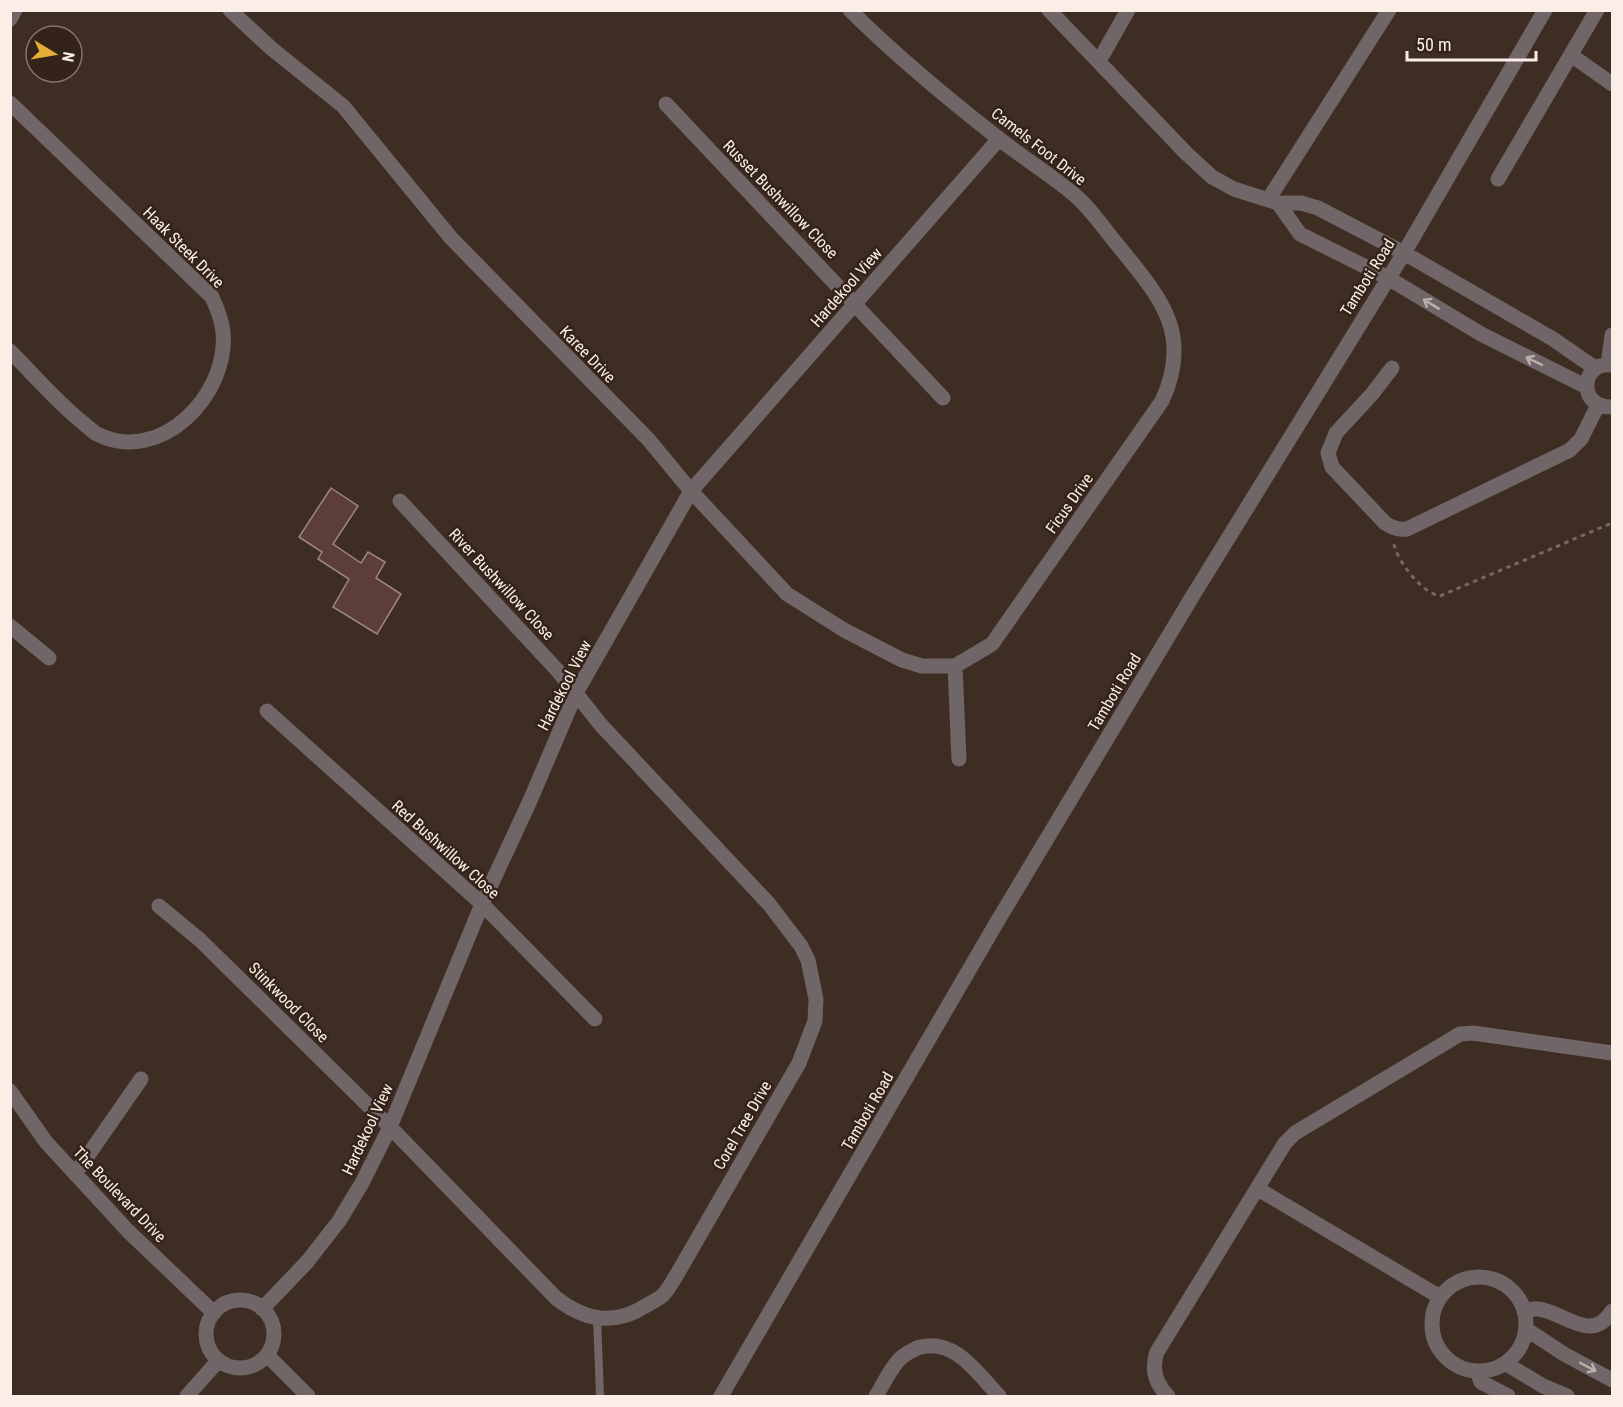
<svg xmlns="http://www.w3.org/2000/svg" width="1623" height="1407" font-family="'Roboto Condensed',sans-serif">
	<rect width="100%" height="100%" fill="#3e2d22"/>
	<path fill="#5d3d37" stroke="#9f8681" stroke-width="1.5" d="M331 488 358 506 333 544 361 563 368 552 385 562 376 578 401 594 377 634 333 607 349 579 318 559 322 552 299 537Z"/>
	<g fill="none" stroke-linecap="round" stroke-linejoin="round">
		<path stroke="#77675d" stroke-width="3" stroke-dasharray="4.5 4.5" stroke-linecap="butt" d="M1394 544C1397 561 1422 593 1440 596L1612 523"/>
		<path stroke="#706567" stroke-width="8" d="M597 1317 600 1396"/>
		<path stroke="#706567" stroke-width="15" d="M230 10 272 49 343 106 451 238 648 439 691 491 787 594 844 630 902 660 922 666H955L992 644 1162 401C1194 332 1158 295 1116 243 1102 226 1089 206 1071 192 1048 173 1022 157 998 138 947 98 896 56 850 10
			M1049 10 1186 153 1212 177 1234 189 1278 203H1301L1318 208 1404 253 1553 339 1595 368
			M10 19 15 10
			M1571 55 1612 84
			M1099 61 1128 10
			M10 103 212 297C217 308 222 320 223 332 229 395 160 466 97 434 92 431 87 426 82 422 56 401 34 375 10 351
			M666 104 943 398
			M1498 179 1597 10
			M1268 200 1389 10
			M1278 203 1300 234 1388 278 1481 334 1587 387
			M1608 364 1612 335
			M1612 365C1580 361 1577 408 1612 407
			M1392 368 1372 394 1336 433 1328 453 1332 467 1385 523C1392 528 1399 530 1407 529L1570 450 1581 439 1598 405
			M10 626 49 658
			M955 666 959 759
			M267 711 482 904 595 1019
			M159 906 200 940 390 1127 556 1298C585 1321 615 1326 647 1305 652 1302 659 1299 663 1295 668 1290 672 1282 676 1276L799 1063 815 1021 816 999 808 960 801 946 769 904 601 725 558 671 400 501
			M10 1091 46 1142 128 1231 214 1313
			M75 1174 141 1079
			M1258 1189 1440 1297
			M1432 1324a47 47 0 1 1 94 0a47 47 0 1 1-94 0Z
			M206 1334a34 34 0 1 1 68 0a34 34 0 1 1-68 0Z
			M262 1309 307 1262 339 1221 362 1183 390 1127 482 904 529 803 576 693 691 491 999 139
			M1524 1312C1528 1311 1534 1308 1538 1309 1563 1311 1591 1345 1612 1311
			M1526 1329 1564 1354 1612 1380
			M267 1355 308 1396
			M1505 1363 1543 1386 1567 1396
			M1477 1371 1481 1382 1508 1396
			M187 1396 218 1361
			M721 1396 997 922 1192 597 1404 253 1545 10
			M876 1396C883 1385 889 1371 898 1361 902 1355 911 1351 917 1348 954 1336 977 1373 999 1396
			M1168 1396C1155 1383 1151 1369 1157 1352L1285 1143 1295 1133 1460 1034 1473 1033 1612 1053"/>
	</g>
	<defs><path id="oneway-shaft" d="M-6 0H5M1.5-3L5.5 0L1.5 3" fill="none" stroke-width="1.6" stroke-linecap="round" stroke-linejoin="round" transform="scale(1.5)"/></defs>
	<g stroke="#bcb0ad">
		<use href="#oneway-shaft" transform="translate(1431 304) rotate(-149)"/>
		<use href="#oneway-shaft" transform="translate(1534 361) rotate(-154)"/>
		<use href="#oneway-shaft" transform="translate(1588 1367) rotate(28)"/>
	</g>
	<g text-anchor="middle" stroke-width="5" stroke-linejoin="round" paint-order="stroke">
		<g font-size="16" fill="#faeee7" stroke="#332318">
			<text transform="translate(1039 146) rotate(38)" y="6">Camels Foot Drive</text>
			<text transform="translate(781 199) rotate(46)" y="6">Russet Bushwillow Close</text>
			<text transform="translate(184 247) rotate(45)" y="6">Haak Steek Drive</text>
			<text transform="translate(1367 277) rotate(-58)" y="6">Tamboti Road</text>
			<text transform="translate(846 287) rotate(-49)" y="6">Hardekool View</text>
			<text transform="translate(588 354) rotate(46)" y="6">Karee Drive</text>
			<text transform="translate(1069 503) rotate(-55)" y="6">Ficus Drive</text>
			<text transform="translate(502 584) rotate(47)" y="6">River Bushwillow Close</text>
			<text transform="translate(564 685) rotate(-63)" y="6">Hardekool View</text>
			<text transform="translate(1114 692) rotate(-59)" y="6">Tamboti Road</text>
			<text transform="translate(446 849) rotate(42)" y="6">Red Bushwillow Close</text>
			<text transform="translate(289 1002) rotate(45)" y="6">Stinkwood Close</text>
			<text transform="translate(867 1111) rotate(-60)" y="6">Tamboti Road</text>
			<text transform="translate(742 1125) rotate(-60)" y="6">Corel Tree Drive</text>
			<text transform="translate(367 1129) rotate(-65)" y="6">Hardekool View</text>
			<text transform="translate(120 1194) rotate(46)" y="6">The Boulevard Drive</text>
		</g>
	</g>
	<rect width="1623" height="1407" fill="none" stroke="#faeee7" stroke-width="24"/>
	<g transform="translate(54 54) rotate(101)"><circle r="28" fill="#332318" stroke="#83746b" stroke-width="1.5"/>
	<path d="M0-4.5L10 22L0 15L-10 22Z" fill="#e5ad35"/>
	<text y="-9" font-size="16" font-weight="bold" text-anchor="middle" fill="#faeee7">N</text>
	</g>
	<path d="M1407 51v9h129v-9" fill="none" stroke="#faeee7" stroke-width="3"/>
	<text x="1416" y="51" font-size="18" fill="#faeee7" stroke="#332318" stroke-width="4.5" paint-order="stroke">50 m</text>
</svg>
